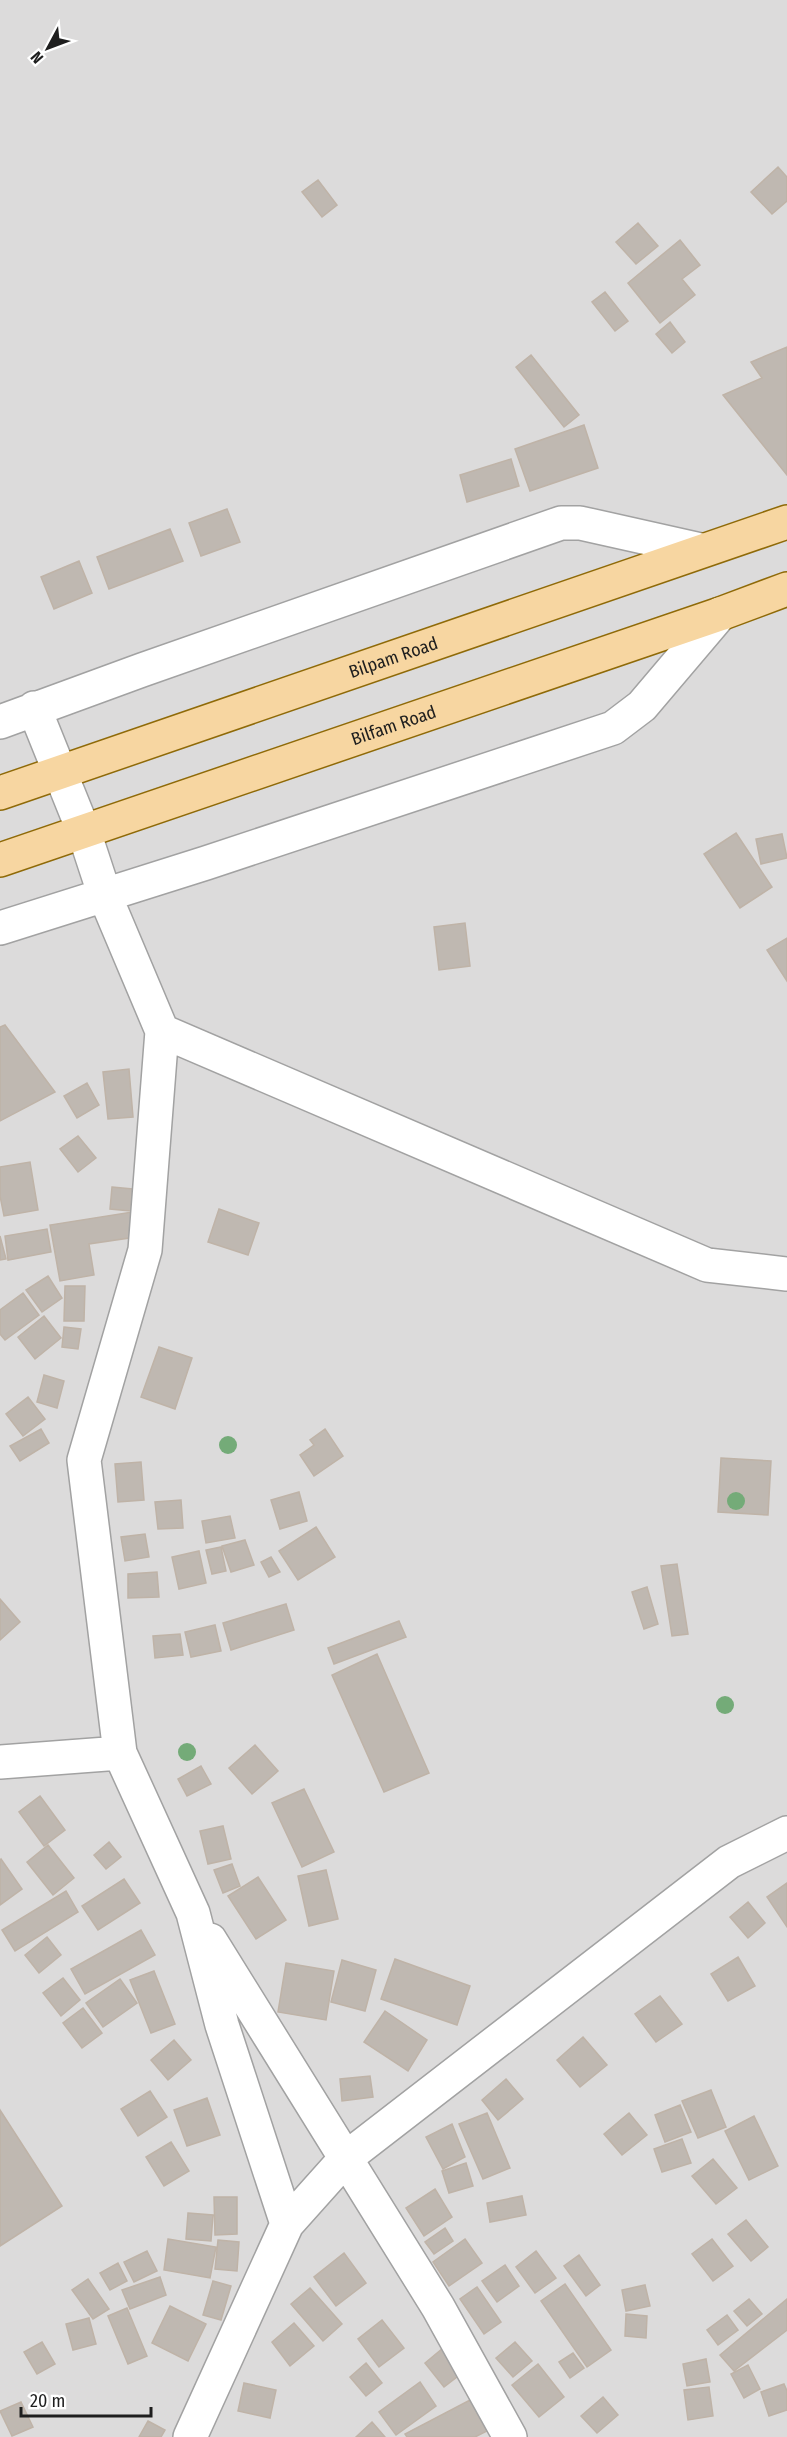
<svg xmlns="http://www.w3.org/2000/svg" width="787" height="2437" font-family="'Fira Sans Condensed',sans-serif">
	<rect width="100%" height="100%" fill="#eeebe4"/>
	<path fill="#dcdbdb" d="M0 0H787V2437H0Z"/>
	<path fill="#bfb8b1" stroke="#bfb3a7" stroke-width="1.5" d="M778 167 787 177V201L772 214 751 192Z
		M318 180 337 205 322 217 302 192Z
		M638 223 658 246 636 264 616 242Z
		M680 240 700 265 682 279 695 295 660 323 628 283Z
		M605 292 628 321 615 331 592 302Z
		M670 322 685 342 672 353 656 334Z
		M787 347V475L723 395 762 378 751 362Z
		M531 355 579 415 564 427 516 367Z
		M584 425 598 468 530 491 515 449Z
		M511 459 519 486 467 502 460 475Z
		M227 509 240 542 201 556 189 523Z
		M170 529 183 561 109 589 97 557Z
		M79 561 92 593 54 609 41 577Z
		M736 833 772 887 740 908 704 854Z
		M782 834 787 858 761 864 756 839Z
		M465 923 470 966 439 970 434 927Z
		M787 938V981L767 950Z
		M5 1025 55 1092 0 1121V1027Z
		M129 1069 133 1117 108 1119 103 1072Z
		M87 1083 99 1105 77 1118 64 1096Z
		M78 1136 96 1158 78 1172 60 1149Z
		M30 1162 38 1210 4 1216 0 1196V1167Z
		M112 1187 143 1190 141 1212 110 1209Z
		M219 1209 259 1223 248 1255 208 1242Z
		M132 1212 136 1237 89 1244 94 1275 60 1281 50 1225Z
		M47 1229 51 1252 8 1260 5 1236Z
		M0 1236 6 1259 0 1260Z
		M48 1276 62 1298 42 1312 26 1290Z
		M65 1286H85L84 1321H64Z
		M23 1293 39 1315 5 1340 0 1334V1310Z
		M44 1316 61 1338 35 1359 18 1337Z
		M64 1327 81 1329 78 1349 62 1347Z
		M159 1347 192 1358 175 1409 141 1397Z
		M44 1375 64 1381 57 1408 37 1402Z
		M28 1397 45 1419 23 1436 6 1414Z
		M41 1429 49 1443 20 1461 10 1446Z
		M325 1429 343 1456 314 1476 300 1455 314 1445 310 1440Z
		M721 1458 771 1461 768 1515 718 1512Z
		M141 1462 144 1500 118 1502 115 1464Z
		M299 1492 307 1521 280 1529 271 1500Z
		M181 1500 183 1528 158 1529 155 1502Z
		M230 1516 235 1538 206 1543 202 1521Z
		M316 1527 335 1557 298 1580 279 1551Z
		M145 1534 149 1557 125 1561 121 1537Z
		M245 1540 254 1565 231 1572 222 1546Z
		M221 1547 226 1571 212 1574 206 1550Z
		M199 1551 206 1583 179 1589 172 1557Z
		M271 1557 280 1572 269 1577 261 1562Z
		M677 1564 688 1634 672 1636 661 1566Z
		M157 1572 159 1597 128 1598V1574Z
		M647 1587 658 1624 644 1629 632 1592Z
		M0 1599 20 1622 0 1640Z
		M286 1604 294 1630 231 1650 223 1623Z
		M399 1621 406 1637 334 1664 328 1648Z
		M215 1625 221 1651 191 1657 185 1632Z
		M180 1634 183 1655 155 1658 153 1636Z
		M377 1654 429 1773 384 1792 332 1675Z
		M255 1745 278 1771 252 1794 229 1768Z
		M201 1766 211 1784 187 1796 178 1779Z
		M304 1789 334 1852 302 1867 272 1803Z
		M40 1796 65 1830 44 1846 19 1812Z
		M223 1826 231 1859 208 1864 200 1831Z
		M109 1842 121 1857 106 1869 94 1855Z
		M48 1845 74 1878 53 1895 27 1862Z
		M1 1859 22 1889 0 1905V1860Z
		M232 1864 240 1886 223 1893 214 1870Z
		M326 1870 338 1919 309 1926 298 1876Z
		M258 1877 286 1920 256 1939 228 1896Z
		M124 1879 140 1903 98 1930 82 1906Z
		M787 1883V1927L767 1897Z
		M66 1891 78 1912 15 1951 2 1930Z
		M748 1902 765 1923 748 1938 730 1917Z
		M141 1930 155 1955 85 1994 71 1969Z
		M47 1937 61 1955 39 1973 25 1955Z
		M738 1957 755 1986 728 2001 711 1974Z
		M395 1959 470 1986 457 2025 381 1999Z
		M342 1960 376 1970 365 2011 331 2002Z
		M286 1963 334 1971 326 2020 278 2012Z
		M154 1971 175 2024 151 2033 130 1980Z
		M63 1978 80 2000 61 2016 43 1993Z
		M120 1979 137 2003 103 2027 86 2003Z
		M660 1996 682 2024 656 2042 635 2014Z
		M83 2008 102 2033 82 2048 63 2023Z
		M385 2011 427 2040 408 2071 364 2042Z
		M583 2037 607 2065 580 2087 557 2060Z
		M174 2040 191 2060 168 2080 151 2060Z
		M370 2076 373 2097 342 2101 340 2079Z
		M506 2079 523 2099 498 2120 482 2100Z
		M711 2090 726 2127 698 2138 682 2101Z
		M150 2091 167 2117 138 2136 121 2109Z
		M207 2098 220 2135 187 2146 174 2110Z
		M680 2105 691 2132 665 2142 655 2115Z
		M0 2110 62 2206 0 2246Z
		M487 2113 510 2168 483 2179 459 2124Z
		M629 2113 647 2135 622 2155 604 2134Z
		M754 2116 778 2166 749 2180 725 2131Z
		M452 2124 465 2157 443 2169 426 2137Z
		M682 2139 691 2163 662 2172 654 2149Z
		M171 2142 189 2171 164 2186 146 2157Z
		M713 2159 737 2188 716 2204 692 2176Z
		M466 2163 473 2186 449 2193 442 2171Z
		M435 2189 452 2217 424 2236 406 2208Z
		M522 2196 526 2215 490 2222 487 2203Z
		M214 2197H237V2234L215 2235Z
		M188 2213 213 2215 211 2241 186 2239Z
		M746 2220 768 2247 751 2261 728 2234Z
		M445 2228 453 2241 434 2254 425 2242Z
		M168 2239 216 2247 210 2278 164 2270Z
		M465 2239 482 2263 449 2286 433 2262Z
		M712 2239 733 2266 713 2281 692 2254Z
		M218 2240 239 2242 237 2271 215 2269Z
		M147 2251 157 2271 134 2282 124 2262Z
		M536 2251 556 2278 535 2293 516 2267Z
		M344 2253 366 2283 336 2306 314 2277Z
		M579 2255 600 2285 586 2296 564 2266Z
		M118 2263 127 2281 110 2290 100 2273Z
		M505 2265 519 2286 497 2302 482 2281Z
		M160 2277 166 2295 130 2309 122 2290Z
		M88 2279 109 2309 93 2319 72 2290Z
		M213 2281 231 2286 221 2320 203 2315Z
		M565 2284 611 2350 587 2367 541 2301Z
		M645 2285 650 2306 626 2311 622 2290Z
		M477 2287 501 2322 484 2334 460 2299Z
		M310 2288 342 2324 323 2341 291 2304Z
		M749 2299 762 2314 747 2326 734 2311Z
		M787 2299V2330L734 2371 720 2355Z
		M170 2306 206 2324 188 2361 152 2343Z
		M127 2308 147 2356 128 2364 108 2316Z
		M626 2314 647 2316 646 2338 625 2336Z
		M727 2315 738 2330 718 2345 707 2330Z
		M89 2318 96 2344 73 2350 66 2324Z
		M382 2320 404 2348 379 2367 358 2339Z
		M294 2323 314 2346 290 2366 272 2342Z
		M42 2342 55 2364 37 2374 24 2352Z
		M515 2342 532 2361 513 2377 496 2358Z
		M443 2348 462 2373 444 2387 425 2363Z
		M573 2353 584 2368 570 2378 559 2362Z
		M706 2359 710 2382 687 2386 683 2364Z
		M366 2363 382 2383 366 2396 350 2377Z
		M538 2364 564 2397 539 2417 512 2385Z
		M748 2365 760 2389 744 2398 731 2374Z
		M420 2382 436 2406 396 2435 379 2412Z
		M244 2383 276 2390 270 2418 238 2411Z
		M784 2384 787 2391V2410L769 2416 761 2392Z
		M709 2387 713 2416 688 2420 684 2390Z
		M603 2397 618 2415 597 2433 581 2416Z
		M470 2400 487 2431 475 2437H407L405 2434Z
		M21 2402 33 2427 12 2436 0 2411Z
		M148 2421 165 2430 161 2437H139Z
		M372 2422 385 2437H356Z"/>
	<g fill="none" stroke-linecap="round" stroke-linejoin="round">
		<defs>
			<path id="minor" d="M34 708 84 832 105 896 162 1031 145 1250 84 1460 120 1753 193 1913 222 2025 287 2224 190 2437
				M0 722 142 670 561 523H580L701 550
				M0 928 206 863 613 728 642 706 720 614
				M162 1031 707 1265 787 1274
				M0 1762 120 1753
				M210 1940 438 2307 510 2437
				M287 2224 346 2158 729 1862 787 1833"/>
			<g id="primary">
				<path id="s1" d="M0 793 787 522"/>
				<path id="s2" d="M0 860 720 614 787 589"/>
			</g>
		</defs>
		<use href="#minor" stroke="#a2a2a2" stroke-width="36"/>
		<use href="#primary" stroke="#8f6a08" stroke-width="36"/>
		<use href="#minor" stroke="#fff" stroke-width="33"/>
		<use href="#primary" stroke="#f7d6a1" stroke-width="33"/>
	</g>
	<g fill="#74ab78">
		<circle cx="228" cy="1445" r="9"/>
		<circle cx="736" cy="1501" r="9"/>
		<circle cx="725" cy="1705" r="9"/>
		<circle cx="187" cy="1752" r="9"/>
	</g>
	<g text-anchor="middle" stroke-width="6" stroke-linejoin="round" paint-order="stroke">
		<g font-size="18" fill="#1e1e1e" stroke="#fff">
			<text dy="6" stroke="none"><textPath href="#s1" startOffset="416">Bilpam Road</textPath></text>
			<text dy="6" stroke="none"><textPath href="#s2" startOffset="416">Bilfam Road</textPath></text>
		</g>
	</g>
	<g transform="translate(48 48) rotate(229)" stroke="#ffffff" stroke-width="4.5" paint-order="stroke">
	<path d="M0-4.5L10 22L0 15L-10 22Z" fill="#1e1e1e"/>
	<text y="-9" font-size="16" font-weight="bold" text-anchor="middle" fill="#1e1e1e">N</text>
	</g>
	<path d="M21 2407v9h130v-9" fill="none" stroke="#1e1e1e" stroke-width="3"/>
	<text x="30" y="2407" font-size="18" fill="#1e1e1e" stroke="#ffffff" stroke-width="4.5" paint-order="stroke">20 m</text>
</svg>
